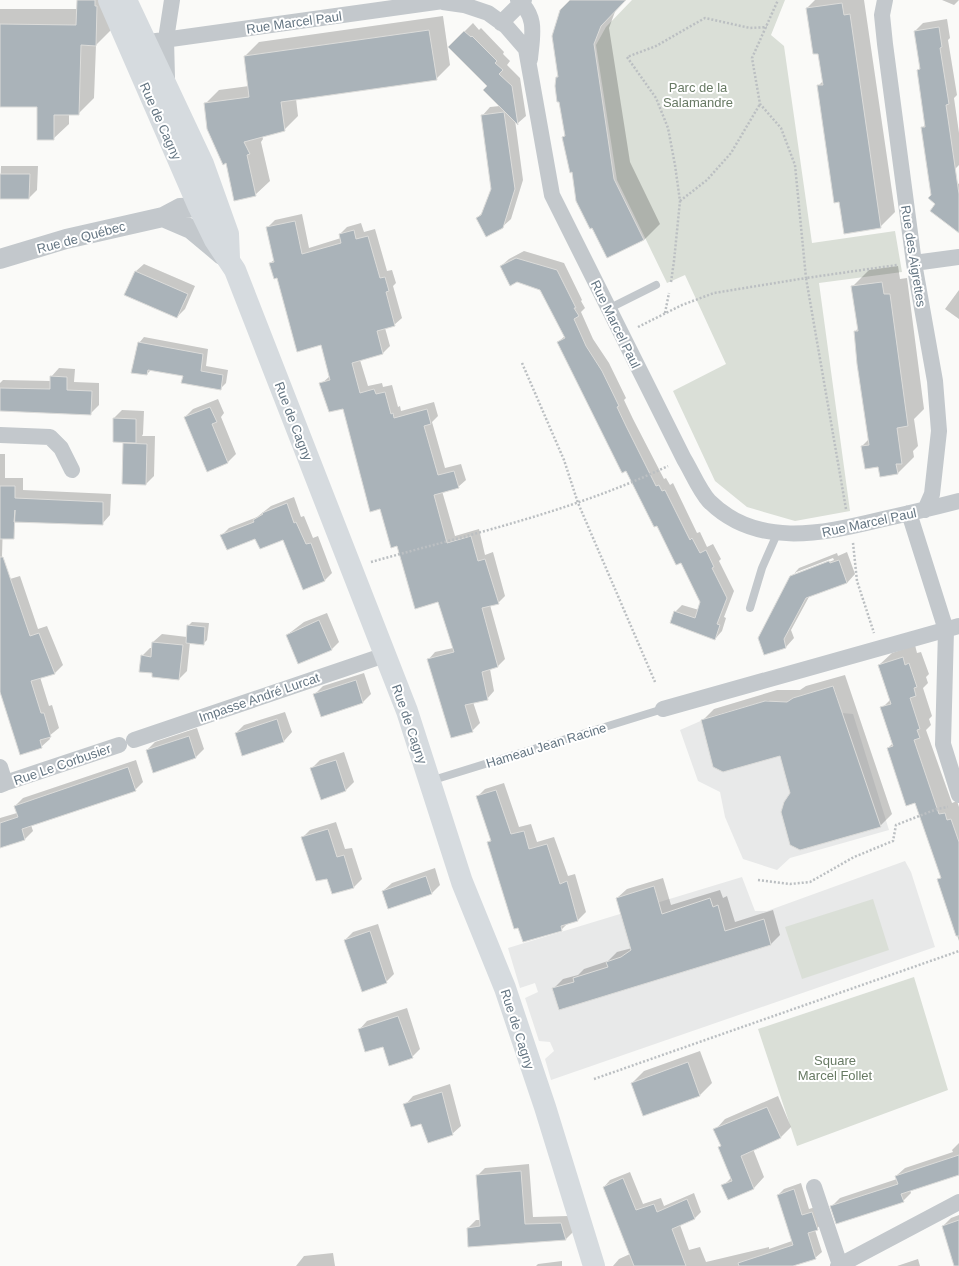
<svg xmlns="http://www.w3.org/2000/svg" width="959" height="1266" font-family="Helvetica,sans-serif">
	<rect width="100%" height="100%" fill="#fafaf8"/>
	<path fill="#e8e9e9" d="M829 687 835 690 842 713 853 714 889 830 790 858 777 870 743 859 725 817 720 792 698 781 680 730 712 716 768 700 770 701 772 709 791 704 793 698Z
		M905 861 911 872 935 947 551 1080 545 1059 554 1051 550 1042 539 1041 525 998 538 992 535 983 520 988 508 948 742 877 755 911H767Z"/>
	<path fill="#dadfd7" d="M632 0H785L771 35 784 46 812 243 895 231 902 272 819 283 850 511 795 521 747 507 715 481 673 391 726 364 685 275 667 283 617 180 596 45 606 27Z
		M873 899 889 950 802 979 785 927Z
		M914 977 948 1090 797 1146 758 1029Z"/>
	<path fill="#0003" fill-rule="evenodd" d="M78 0H111L112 29 96 45 94 98 78 114H69V124L53 139 38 106H0V9H77Z
		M572 0H625L616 9 609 28 630 162 660 224 644 240 573 171 568 154H566L563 137 566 134 557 77 559 75Z
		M815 0H864L895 212 880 227 818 86 823 81 819 52 807 8Z
		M942 0H959L954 5Z
		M443 16 450 65 436 79 296 99 298 116 284 130 262 136 263 139 261 142 270 181 255 195 227 162 205 104 219 90 249 86 245 56 259 42Z
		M947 19 950 38 948 40 957 95 954 98 959 133V165L952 172 944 173 959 184V232L932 195 922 128 926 124 918 70 921 67 915 31 923 23Z
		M473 23 479 30 481 28 504 52 503 54 510 61 507 65 520 78 526 116 518 123 515 120 523 180 511 219 502 227 477 218 483 212 492 189 482 116 490 107 500 106 488 86 449 47Z
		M1 166H38L37 190 29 198H0Z
		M302 214 309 248 341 238 340 234 347 227 361 223 364 232 375 229 387 271 392 270 396 283 393 286 402 318 394 325 385 328 390 346 382 354 360 360 368 386 382 383 383 387 392 385 398 407 400 406 401 411 434 402 438 416 432 422 445 468 461 464 466 480 458 487 442 491 455 536 479 529 485 555 493 552 505 596 498 603 490 605 505 659 498 666 490 669 494 691 487 699 473 702 480 723 472 731 428 660 435 652 453 648 439 601 398 545 380 508 343 407 321 384 330 376 322 344 270 263 274 260 267 228 275 220Z
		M524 251 564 263 582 300 581 301 585 308 581 312 593 339 609 363 626 398 624 400 633 419 664 479 666 478 670 485 673 483 697 533 700 532 707 547 713 544 721 559 719 561 734 591 724 617 726 618 722 631 715 639 675 612 682 605 699 610 702 602 681 561 657 524 558 342 565 336 541 289 501 266 509 259Z
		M144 264 195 286 185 309 177 317 135 272Z
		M898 266 900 279 907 278 924 409 914 419 918 446 913 451 914 457 898 473 879 466 862 446 869 439 855 332 858 328 852 287 869 270Z
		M959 290V319L945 309Z
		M144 337 208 349 206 366 228 370 226 383 220 389 184 375 151 370 147 374 139 343Z
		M59 368 75 369 74 382 99 383V405L90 414 0 410V383L3 380 51 381V377Z
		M218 399 224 413 221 417 236 454 228 462 207 470 185 417 193 409Z
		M122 410 144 411 143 434 142 436H155L154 476 146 484 124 443 126 442 114 418Z
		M0 454H5V478H23V490L111 494 110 515 102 524 3 521 2 557 0 559Z
		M294 497 301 517 304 516 313 538 318 536 332 573 324 581 284 539 222 535 229 528 257 517 271 506Z
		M847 552 855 574 847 583 810 595 791 630 794 638 786 647 765 654 791 577 799 568 837 553 838 556ZM833 558 834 560 794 576V573Z
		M20 576 38 629 47 626 63 665 55 673 40 677 49 706 52 705 59 728 49 736 50 739 41 747 0 689V582Z
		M327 613 339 642 331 650 287 635 304 622Z
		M192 622 209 623 207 640 203 644 190 642 187 671 179 679 154 672 142 656 150 648H153V642L162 634 187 637 188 626Z
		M915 645 917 653 921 652 929 674 926 677 928 683 923 688 932 716 929 719 931 725 926 730 952 803 957 801 959 807V941L938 880 941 877 916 802 888 748 893 743 882 708 891 699 879 665 892 653Z
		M364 673 371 694 363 702 315 694 323 686Z
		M845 675 892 814 880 826 804 849 791 844 792 793 780 755 702 721 714 709 777 690H800L806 686Z
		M285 712 292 732 284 741 243 755 236 733 244 725Z
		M197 728 204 749 196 757 147 750 155 742Z
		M344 752 354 782 346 790 322 798 312 768 320 760Z
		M136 760 143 782 135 790 31 825 33 831 25 839 0 847V818L17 813 15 806 23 798Z
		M504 783 519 827 531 824 537 842 554 837 568 876 575 874 586 912 578 920 568 923 561 930 488 843 491 839 477 797 485 789Z
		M336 822 345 849 352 848 362 879 354 887 333 893 328 878 302 838 310 830Z
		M435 868 440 885 432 893 383 891 392 883Z
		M663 878 671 905 720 890 723 898 727 896 735 922 773 910 780 935 770 945 553 989 563 979 578 975 584 969 608 961 617 952 632 948 617 898 627 889Z
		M378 924 394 974 386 982 345 940 353 932Z
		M407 1008 420 1049 412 1057 383 1045 359 1030 367 1021Z
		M700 1051 712 1083 700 1095 643 1115 632 1083 644 1071Z
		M450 1084 461 1126 452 1134 422 1123 405 1105 413 1096Z
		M778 1096 791 1127 780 1138 753 1149 764 1177 754 1188 723 1186 732 1177 719 1147 721 1145 715 1130 725 1119Z
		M959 1143V1174L910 1190 911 1193 903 1201 832 1206 840 1198 897 1179 896 1176 905 1168 953 1152 952 1150Z
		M529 1164 533 1217 568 1216 574 1231 566 1239 469 1246 468 1228 476 1220H480L477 1176 485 1168Z
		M630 1172 643 1204 661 1198 664 1206 694 1193 701 1212 695 1218 680 1225 689 1250 700 1247 706 1262 769 1247V1249L792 1241 778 1195 784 1189 801 1183 809 1209 819 1206 824 1222 815 1230 822 1252 815 1258 789 1266H613L619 1259 630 1254 604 1187 610 1180Z
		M959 1215V1266H956L943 1226 951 1218Z
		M333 1253 335 1266H296L304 1256Z
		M918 1259 920 1266H897Z
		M562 1261V1266H536L538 1264Z"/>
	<path fill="#aab3b9" stroke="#dcdcda" d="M77 0H95V6H97L96 46 81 45 79 115H54V140H37V107H0V24L76 25Z
		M570 0H626L601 26 594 44 614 179 644 240 607 258 592 228 590 229 576 201 572 172 570 173 562 137 565 136 559 102H557L555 86 556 77H558L552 36 560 10Z
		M842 3 844 15 850 14 881 228 844 234 839 202 834 203 817 85H823L818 54H813L806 8Z
		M939 27 942 47 940 48 949 104 946 105 959 194V233L930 211 935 204 928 198 931 195 921 127H925L917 70 920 69 914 31Z
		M429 30 437 80 281 102 285 131 244 142 250 154 247 155 256 196 234 201 226 163 223 165 207 129 204 103 249 97 244 56Z
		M464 31 471 37 472 36 497 61 495 63 503 70 499 74 512 86 518 125 483 90 487 86 448 47Z
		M504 112 515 189 503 228 486 237 476 218 481 215 491 189 481 115Z
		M0 174H30L29 199H0Z
		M295 221 302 254 341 243 339 234 354 230 356 239 368 236 380 278 385 277 389 291 386 292 395 326 377 331 383 354 352 363 360 393 374 389 376 394 385 392 391 414 393 413 394 418 427 409 431 424 424 426 438 475 454 471 459 488 434 495 447 543 471 536 478 561 485 559 499 604 482 608 498 667 482 672 488 700 465 705 473 732 451 738 427 659 454 652 438 602 415 609 397 546 391 548 380 509 370 512 343 409 329 412 319 383 330 380 321 345 297 352 277 278 274 279 269 263 274 262 266 227Z
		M516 258 557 270 576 308H574L579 316 574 319 586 346 602 371 619 406 617 407 626 426 656 486 659 485 662 491 665 490 690 540 692 538 700 553 706 550 714 567 712 568 727 598 717 624 720 625 715 640 670 623 674 611 695 618 700 602 681 563 676 565 657 526 654 527 626 471 622 473 557 342 565 338 540 290 517 282 510 286 500 266Z
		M135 271 188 294 177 318 124 295Z
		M882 282 884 294H890L908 426 897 428 902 464H896L898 474 880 477 878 467 865 469 861 446 869 445 857 364 854 331H858L851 286Z
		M138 342 203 354 201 371 223 375 221 390 181 383 183 376 148 370 147 375 131 373Z
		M50 376 67 377V390L92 391 91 415 0 411V388L50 389Z
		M210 407 217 422 212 424 228 463 207 472 184 417Z
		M113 418 136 419V443L113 442Z
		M123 443 147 444 146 485 122 484Z
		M0 486H15V498L103 502V525L14 522 15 510 14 539H0Z
		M287 503 294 523 296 522 306 544 311 543 325 581 303 590 283 540 260 549 255 539 227 550 220 535 254 522 253 520 263 514 262 513Z
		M0 557H3L30 636 39 633 55 674 31 681 41 713H44L51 737 40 740 42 748 20 755 0 692Z
		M839 560 847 583 806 598 784 639 786 648 764 655 758 638 790 576 829 561 830 563Z
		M319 620 332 650 298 664 286 635Z
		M187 625 205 627 204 645 186 643Z
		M152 642 183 645 179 680 152 677V673L139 672 141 655 151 657Z
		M903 657 905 665 909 663 917 687 914 688 916 696 910 698 920 729 917 730 920 738 914 740 939 814 945 813 947 820 951 819 959 842V936H956L937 879 941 878 915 803 906 806 887 748 893 746 880 707 891 704 878 665Z
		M356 680 363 703 321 717 313 694Z
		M833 686 881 827 800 850 790 845 781 812 784 802 790 793 780 756 723 772 713 767 701 720 765 701 787 702 793 698Z
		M277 719 284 742 242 756 235 733Z
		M189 736 196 758 153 773 146 750Z
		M336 760 346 791 321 800 310 768Z
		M128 767 136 791 22 829 25 840 0 848V823L18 817 14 806Z
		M496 790 511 834 524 831 529 849 547 844 560 884 567 881 578 921 561 926 562 931 523 942 518 928 514 929 487 842 491 841 476 796Z
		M328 829 337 857 344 855 354 888 332 894 327 879 316 881 301 837Z
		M426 876 432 894 388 909 382 891Z
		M654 886 662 914 710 898 713 907 718 905 725 931 764 919 771 945 559 1010 552 988 574 982 573 978 608 967 606 962 621 957 631 950 616 898Z
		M370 931 387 983 362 992 344 940Z
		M398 1016 413 1058 389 1066 383 1047 365 1052 358 1029Z
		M688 1062 700 1096 643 1116 631 1083Z
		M442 1092 453 1135 428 1143 421 1124 411 1127 403 1104Z
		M767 1107 781 1138 741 1156 754 1189 728 1200 721 1185 732 1181 718 1147 721 1146 713 1129Z
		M959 1155V1175L901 1194 904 1202 836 1224 830 1206 898 1184 895 1176Z
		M521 1171 525 1224 561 1223 566 1240 468 1247 467 1228 480 1226 476 1175Z
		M623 1178 636 1210 654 1204 657 1212 687 1199 695 1219 672 1229 686 1266H634L603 1187Z
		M794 1189 802 1215 812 1212 818 1230 808 1233 816 1259 793 1266H739L738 1263 793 1245 777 1195Z
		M959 1220V1266H954L942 1226Z"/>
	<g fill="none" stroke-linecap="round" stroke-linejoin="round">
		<path stroke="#bbbfc2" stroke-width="2.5" stroke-dasharray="2 2" stroke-linecap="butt" d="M680 201 707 180 731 153 760 104
			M671 282 674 261 680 201 675 165 668 128 656 98 627 57 656 46 705 18 750 28 767 27
			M665 313 669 293
			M638 327 682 305 714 293 806 278 795 165 781 128 760 104 752 58 778 0
			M522 363 564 460 578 503 655 682
			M846 509 806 278 897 265
			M853 543 857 581 874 633
			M371 562C471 534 574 511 668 466
			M758 880 790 884 810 882 854 857 893 841 896 825 937 809 948 807
			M594 1079 959 951"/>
		<path stroke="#c3c8cc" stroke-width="8" d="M608 309 656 285
			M750 608 762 568 777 534
			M430 781 663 709"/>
		<path stroke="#c3c8cc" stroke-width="16" d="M518 0C538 17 532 36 530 59
			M885 0 882 15 885 44 914 263 935 381 939 431 932 494 925 510
			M443 2 464 5 488 13 506 26 526 49 552 195 684 459C692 472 699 490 709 501 756 548 821 534 879 520 906 514 932 508 959 501
			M501 23 524 0
			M135 44 450 0
			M167 78 166 39 172 0
			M914 263 959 257
			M0 435 50 437 61 448 72 470
			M909 513 946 630 943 744 959 795
			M663 709 959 626
			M134 740 385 655
			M0 767 5 783 0 785
			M5 783 119 745
			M814 1187 840 1265
			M838 1266 959 1202"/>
		<path stroke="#c3c8cc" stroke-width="20" d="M163 217 191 229 222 255
			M0 259 66 239 163 217 180 208 199 207 213 212"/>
		<path stroke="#d6dbdf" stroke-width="22" d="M109 0 199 207 215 240 235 270 407 711 462 882 505 988 545 1107 594 1266
			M126 0 203 164 228 234 229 258"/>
	</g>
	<g text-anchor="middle" stroke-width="4" stroke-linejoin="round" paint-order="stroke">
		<g font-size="13" fill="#657683" stroke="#fff">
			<text transform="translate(294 22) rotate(-8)" y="5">Rue Marcel Paul</text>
			<text transform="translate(161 121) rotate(66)" y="5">Rue de Cagny</text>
			<text transform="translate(81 237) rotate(-15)" y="5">Rue de Québec</text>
			<text transform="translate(914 256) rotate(81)" y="5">Rue des Aigrettes</text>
			<text transform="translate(616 324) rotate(64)" y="5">Rue Marcel Paul</text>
			<text transform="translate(294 421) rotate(69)" y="5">Rue de Cagny</text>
			<text transform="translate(869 522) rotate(-12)" y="5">Rue Marcel Paul</text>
			<text transform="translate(259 697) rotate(-19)" y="5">Impasse André Lurcat</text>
			<text transform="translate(410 724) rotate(71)" y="5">Rue de Cagny</text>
			<text transform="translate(546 745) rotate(-17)" y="5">Hameau Jean Racine</text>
			<text transform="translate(62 764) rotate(-19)" y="5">Rue Le Corbusier</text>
			<text transform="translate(518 1029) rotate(72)" y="5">Rue de Cagny</text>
		</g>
		<g font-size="13" fill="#687a64" stroke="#fff">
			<text x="698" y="92">Parc de la<tspan x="698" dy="15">Salamandre</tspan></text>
			<text x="835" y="1065">Square<tspan x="835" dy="15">Marcel Follet</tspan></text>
		</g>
	</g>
</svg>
